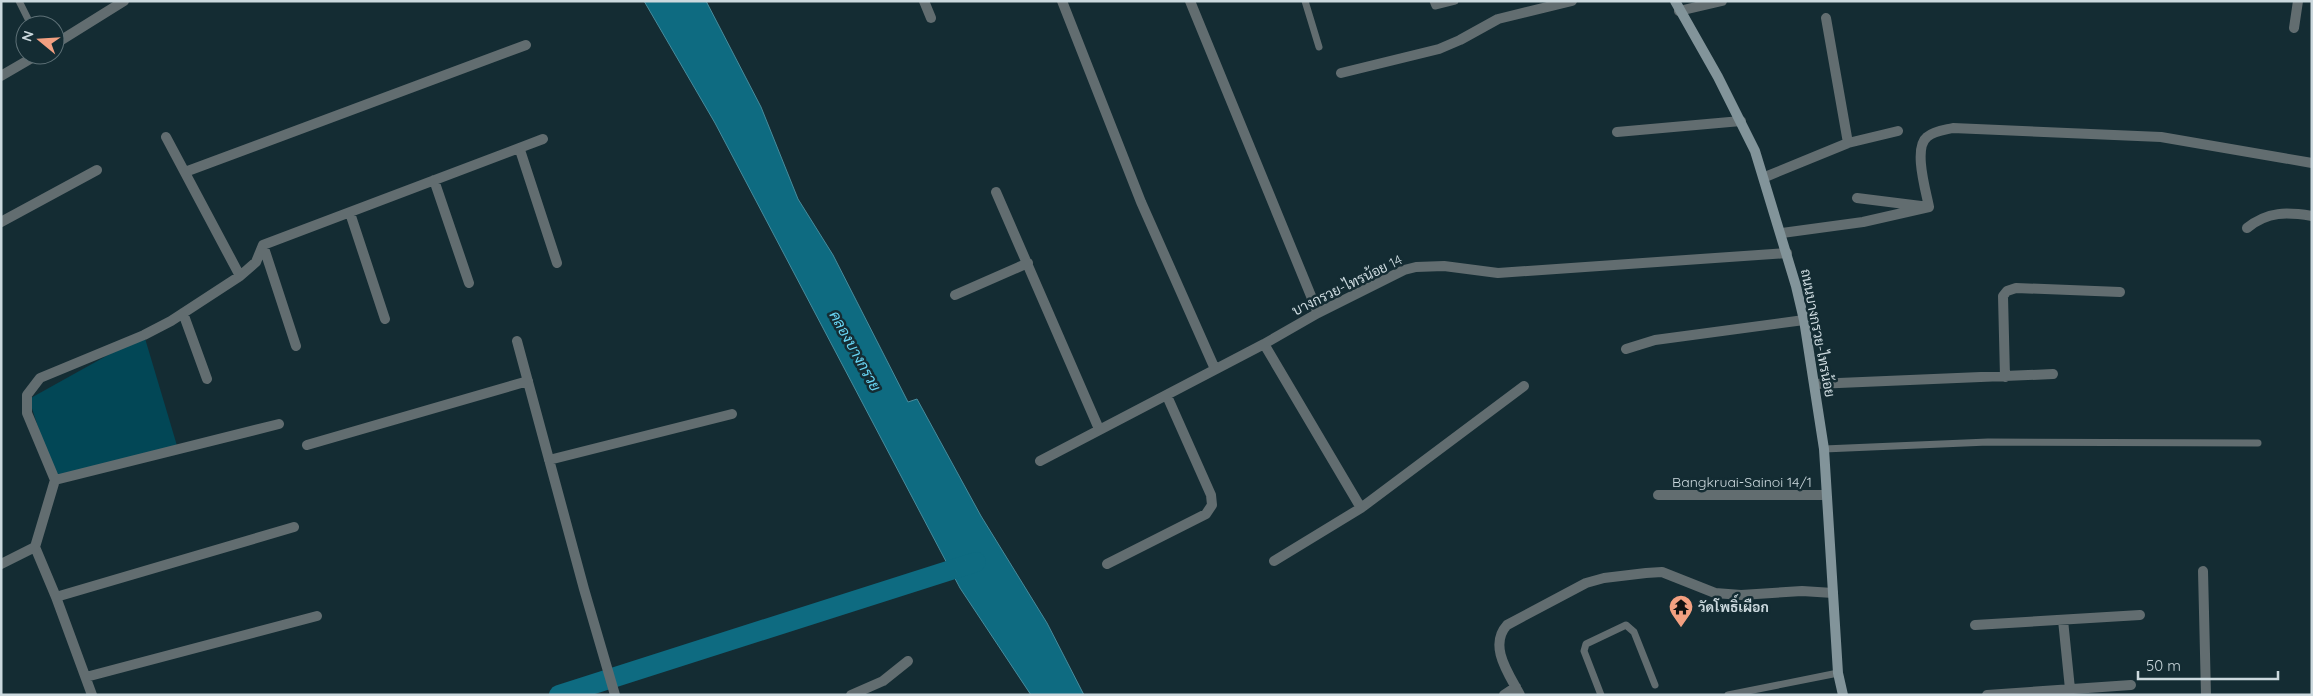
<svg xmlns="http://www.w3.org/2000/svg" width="2313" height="696" font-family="Quicksand,Sarabun,sans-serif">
	<rect width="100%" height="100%" fill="#142c33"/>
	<path fill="#024756" d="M144 335 178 449 55 480 29 399Z"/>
	<path fill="#0e6b81" stroke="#478c9d" d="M644 1H706L761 107 798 199 833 255 908 402 917 399 981 516 1047 623 1084 695H1031L960 588 715 123Z"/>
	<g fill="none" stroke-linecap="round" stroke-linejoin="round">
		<path stroke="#0e6b81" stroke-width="20" d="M559 695 976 562"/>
		<path stroke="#626d70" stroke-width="7" d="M19 1 31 25
			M1305 1 1319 47
			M1433 1 1435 6 1455 1
			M1824 449 1988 442 2258 443
			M1601 695 1584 651 1586 644 1626 625 1634 632 1655 685
			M1728 695 1838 673"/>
		<path stroke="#626d70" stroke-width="10" d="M924 1 931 18
			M1062 1 1141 202 1215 369
			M1190 1 1318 313
			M1679 11 1722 1
			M1826 18 1848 143
			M2294 28 2298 1
			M55 44 124 1
			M1341 73 1439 49 1460 40 1498 19 1572 1
			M1 76 37 55
			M1617 132 1741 121
			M166 137 240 276
			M520 150 557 263
			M185 172 526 45
			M1765 177 1848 143 1898 131
			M434 180 469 283
			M996 192 1099 429
			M1929 207C1926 191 1913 148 1927 137 1934 131 1945 130 1953 128L2161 137 2312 163
			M350 213 385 319
			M1 222 97 170
			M2247 228C2268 211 2287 212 2312 216
			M1782 233 1863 222 1929 207 1857 198
			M263 245 296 346
			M955 295 1028 263
			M183 313 207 379
			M517 341 584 589 615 695
			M1264 344 1361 508
			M1626 349 1655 340 1804 320
			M2005 377 2003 296 2007 291 2016 288 2120 292
			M1815 384 2053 374
			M307 445 528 381
			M549 460 732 414
			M1040 461 1264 344 1318 313 1404 270 1416 267 1444 266 1498 273 1787 253
			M55 480 279 424
			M1658 495H1826
			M35 547 56 597 92 695
			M1274 561 1361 508 1524 386
			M1 564 35 547 55 480 27 413V395L40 378 144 335 171 321 240 276 256 262 263 245 543 139
			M1107 564 1206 514 1212 505 1211 495 1167 396
			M2203 571 2206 695
			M56 597 294 527
			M2063 620 2070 689
			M1975 625 2140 615
			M86 677 317 616
			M851 695 883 681 908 661
			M1504 695 1516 687
			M1520 695C1509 674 1488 646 1507 625L1586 583 1604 578 1646 573 1662 572 1715 593 1741 595 1802 591 1833 593
			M1987 695 2131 685"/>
		<path stroke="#82949a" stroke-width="10" d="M1675 1 1718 77 1755 151 1796 286 1804 320 1824 449 1838 673 1843 695"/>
	</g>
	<defs>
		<symbol id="temple-pin" viewBox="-11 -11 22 30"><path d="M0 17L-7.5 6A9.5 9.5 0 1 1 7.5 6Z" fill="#f3a081" stroke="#142c33"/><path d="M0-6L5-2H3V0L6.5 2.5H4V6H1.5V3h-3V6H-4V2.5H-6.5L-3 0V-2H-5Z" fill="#111"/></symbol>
	</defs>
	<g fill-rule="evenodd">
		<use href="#temple-pin" x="1667" y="593" width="28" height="38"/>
	</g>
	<g text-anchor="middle" stroke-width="5" stroke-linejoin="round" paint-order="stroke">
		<g font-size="14" fill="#ccd9de" stroke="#142c33">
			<text transform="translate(1347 285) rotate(-26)" y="5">บางกรวย-ไทรน้อย 14</text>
			<text transform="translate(1818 333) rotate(79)" y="5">ถนนบางกรวย-ไทรน้อย</text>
			<text x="1742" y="487">Bangkruai-Sainoi 14/1</text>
		</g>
		<g font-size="14" font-weight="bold" fill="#ccd9de" stroke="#142c33" text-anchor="start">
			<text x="1698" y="612">วัดโพธิ์เผือก</text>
		</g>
		<g font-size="15" font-style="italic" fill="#69d6f5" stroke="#142c33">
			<text transform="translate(855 351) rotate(61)" y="5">คลองบางกรวย</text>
		</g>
	</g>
	<rect width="2313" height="696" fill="none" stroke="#ccd9de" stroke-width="5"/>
	<g transform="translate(40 40) rotate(288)"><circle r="24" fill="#142c33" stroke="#5e7177"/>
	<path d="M0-4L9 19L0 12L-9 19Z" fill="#f3a081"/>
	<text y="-8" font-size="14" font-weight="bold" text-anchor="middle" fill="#ccd9de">N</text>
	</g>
	<path d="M2138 671v8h140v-8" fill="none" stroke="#ccd9de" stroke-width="2.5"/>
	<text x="2146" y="671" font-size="15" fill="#ccd9de" stroke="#142c33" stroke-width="4" paint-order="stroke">50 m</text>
</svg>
